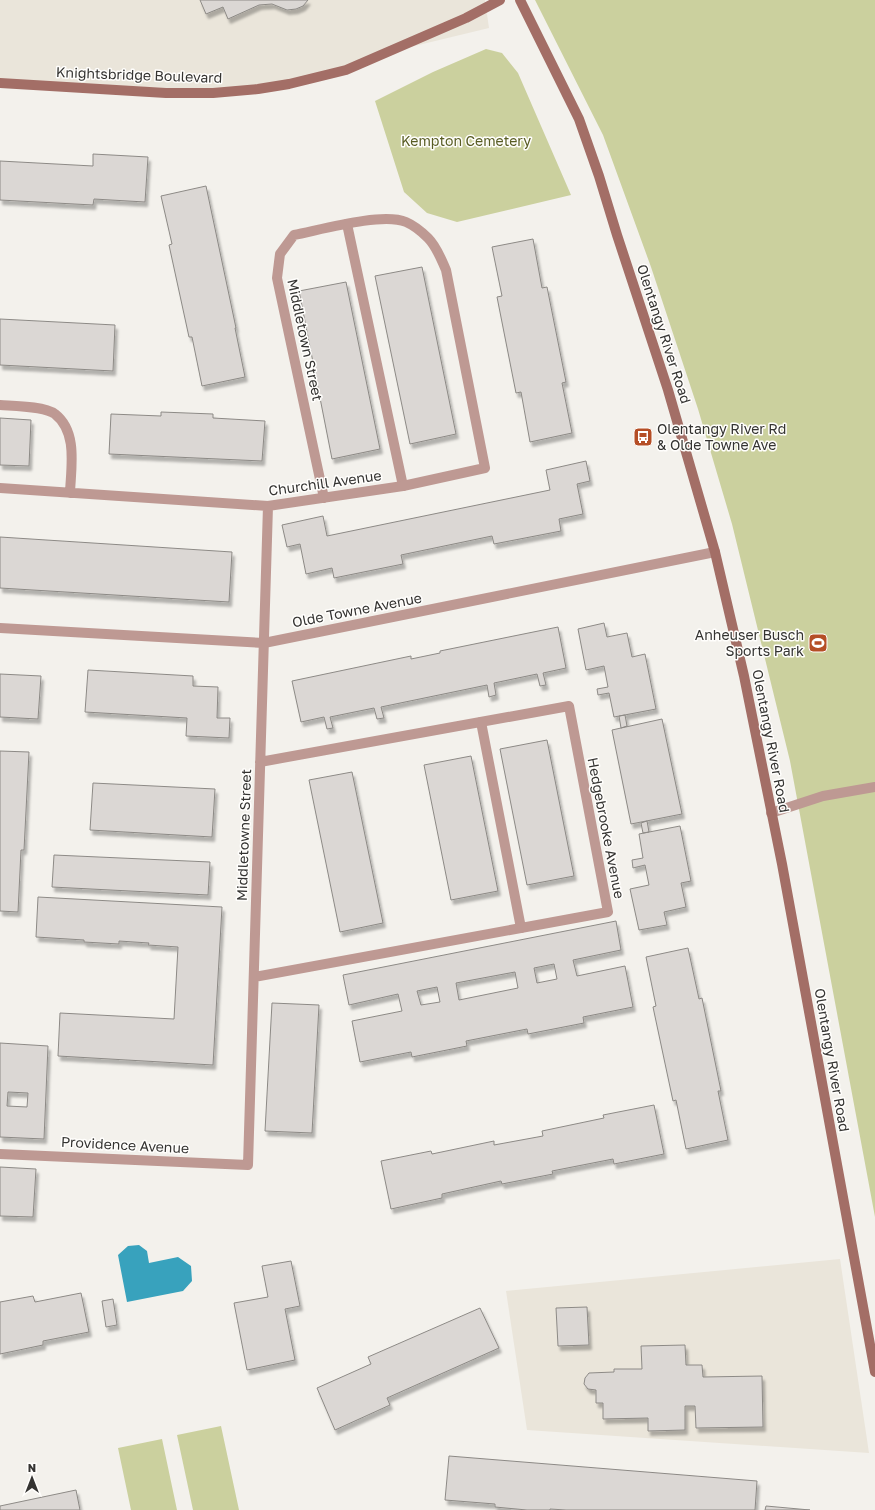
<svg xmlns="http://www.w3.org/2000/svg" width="875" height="1510" font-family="'Golos Text',sans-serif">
	<defs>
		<filter id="shadow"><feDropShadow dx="2.5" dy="4.5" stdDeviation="1" flood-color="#0004"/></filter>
	</defs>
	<rect width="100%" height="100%" fill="#f3f1ec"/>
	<path fill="#eae5da" d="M0 0H485L489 28 402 49 279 86 198 90 0 79Z
		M840 1259 869 1453 527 1430 506 1291Z"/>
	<path fill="#cbd09e" d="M535 0H875V1217L790 761 732 524 698 409 651 267 603 135Z
		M486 49 502 53 518 73 571 195 457 222 427 213 404 192 375 101 433 72Z
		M221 1426 239 1510H193L177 1435Z
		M162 1439 177 1510H131L118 1448Z"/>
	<path fill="#38a2bd" d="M139 1245 147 1251 149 1263 178 1257 191 1266 192 1281 183 1291 127 1302 118 1255 128 1246Z"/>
	<path fill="#dbd7d4" stroke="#8d8a86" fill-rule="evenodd" filter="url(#shadow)" d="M200 0H308L303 6 296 9 287 10 272 4 259 5 228 19 223 7 206 14Z
		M93 154 148 157 145 202 94 199 93 205 0 200V161L93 166Z
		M206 186 236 328H235L245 377 202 386 192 337H189L169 245 172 244 161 196Z
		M533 239 542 288 547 287 566 382 562 383 572 433 530 442 521 392 516 393 497 297 502 296 492 247Z
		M422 267 456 434 410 444 375 276Z
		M346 282 380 449 332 459 299 291Z
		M0 319 115 325 113 371 0 365Z
		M161 412 213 414V418L265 421 262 461 109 454 111 414 161 416Z
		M0 418 31 420 29 466 0 465Z
		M586 461 590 481 577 484 583 514 559 519 561 531 494 544 492 536 401 555 403 564 334 578 332 568 306 574 300 544 287 547 282 525 323 516 327 536 550 490 546 470Z
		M0 537 232 552 229 602 0 588Z
		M604 623 607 637 627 633 632 657 645 654 656 709 614 717 609 693 598 695 597 689 608 687 604 666 586 670 578 629Z
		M558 627 566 668 543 673 546 685 540 686 537 674 494 683 496 695 489 697 487 685 381 707 384 718 377 719 374 708 330 717 333 728 327 729 324 717 301 722 292 681 411 656V659L440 653V651Z
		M88 670 193 676V686L218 687 217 718H230L229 738 186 736 187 718 85 712Z
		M0 674 41 676 38 719 0 717Z
		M625 715 627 726 621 728 619 716Z
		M662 719 682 814 631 824 612 730Z
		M547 740 574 876 527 885 500 749Z
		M0 751 29 752 24 850H21L18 912 0 911Z
		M471 756 498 891 451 900 424 765Z
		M352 772 383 923 340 932 309 780Z
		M93 783 215 789 212 837 90 830Z
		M647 821 649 832 643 833 641 823Z
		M680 826 691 881 681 883 686 907 664 912 667 925 639 930 630 889 649 885 645 865 633 868 632 860 643 858 639 834Z
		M54 855 210 862 208 895 52 887Z
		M38 897 222 907 213 1065 58 1056 60 1013 174 1019 178 947 148 945 149 943 119 941V944L84 942V940L36 937Z
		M616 921 621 950 573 960 577 976 625 966 633 1007 583 1017 584 1023 528 1034 527 1029 466 1041 467 1046 412 1057 411 1052 360 1062 352 1021 402 1011 398 994 349 1005 343 975ZM554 964 557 979 537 983 534 968ZM515 972 518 988 459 1000 456 983ZM437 987 440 1002 421 1005 417 991Z
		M688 948 699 999 702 998 721 1091H718L728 1140 686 1149 676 1100 673 1101 653 1007 656 1006 646 957Z
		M272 1003 319 1005 312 1133 265 1131Z
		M0 1043 48 1046 44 1139 0 1137ZM8 1092 28 1093 27 1107 7 1106Z
		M654 1105 664 1154 614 1164 613 1159 552 1171 553 1174 502 1184 501 1181 442 1194V1198L391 1209 381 1161 431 1151 432 1154 494 1141V1145L543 1136 542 1131 604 1118 603 1115Z
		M0 1167 36 1169 33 1217 0 1216Z
		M291 1261 300 1306 285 1309 295 1360 247 1370 234 1303 268 1297 262 1266Z
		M81 1293 89 1332 43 1341V1345L0 1354V1302L33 1296 35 1302Z
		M113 1299 117 1325 106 1327 102 1301Z
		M587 1307 589 1345 558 1346 556 1308Z
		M480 1308 499 1348 387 1398 390 1405 335 1430 317 1388 371 1364 368 1357Z
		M685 1345 686 1365H702L703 1377 762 1376 763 1427 696 1428 695 1406H685V1430L648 1431V1418L603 1419V1403H596V1390L588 1389 584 1384 585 1378 589 1373 614 1372V1369H642L641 1346Z
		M449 1456 757 1481 755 1510H566L550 1509V1510H527L495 1507V1504L445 1500Z
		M76 1490 80 1510H0V1506Z
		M766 1506 810 1510H765Z"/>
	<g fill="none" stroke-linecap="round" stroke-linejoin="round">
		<path stroke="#be9993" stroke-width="10" d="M347 224 403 486
			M481 722 521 928
			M771 813 823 796 875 787"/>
		<path stroke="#be9993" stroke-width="10" d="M0 405C14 406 44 406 55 414 78 432 71 467 70 493
			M0 488 268 506 403 486 485 468 446 270C441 259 437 247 428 238 422 232 413 225 406 222 382 212 320 230 294 235L280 254 277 278 324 498
			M0 628 264 643 715 552
			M254 977 608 912 569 706 260 762
			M0 1154 248 1165 268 506"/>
		<path stroke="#a36e66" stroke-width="10" d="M520 0 579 119 599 176 617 235 668 390 715 552 744 676 782 864 875 1372
			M0 83 166 93H213L258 89 289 84 346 70 466 18 500 0"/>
	</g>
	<defs>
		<symbol id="bus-square" viewBox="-11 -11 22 22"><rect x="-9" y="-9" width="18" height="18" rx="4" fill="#b54e26" stroke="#fffefc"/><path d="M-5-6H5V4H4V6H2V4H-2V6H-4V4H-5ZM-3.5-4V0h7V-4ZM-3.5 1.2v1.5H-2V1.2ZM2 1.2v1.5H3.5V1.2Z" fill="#fff"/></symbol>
		<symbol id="stadium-square" viewBox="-11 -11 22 22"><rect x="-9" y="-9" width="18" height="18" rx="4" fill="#b54e26" stroke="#fffefc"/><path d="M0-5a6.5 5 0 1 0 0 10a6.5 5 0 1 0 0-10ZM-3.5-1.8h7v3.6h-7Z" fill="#fff"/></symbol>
	</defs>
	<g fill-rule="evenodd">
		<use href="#bus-square" x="632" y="426" width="22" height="22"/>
		<use href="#stadium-square" x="807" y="632" width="22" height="22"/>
	</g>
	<g text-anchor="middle" stroke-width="3" stroke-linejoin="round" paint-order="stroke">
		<g font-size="14" fill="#343331" stroke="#fffefc">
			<text transform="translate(139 75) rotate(2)" y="5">Knightsbridge Boulevard</text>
			<text transform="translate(664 334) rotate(72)" y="5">Olentangy River Road</text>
			<text transform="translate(305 340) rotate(78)" y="5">Middletown Street</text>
			<text transform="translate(325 483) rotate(-8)" y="5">Churchill Avenue</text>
			<text transform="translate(357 610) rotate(-11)" y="5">Olde Towne Avenue</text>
			<text transform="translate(771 741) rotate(79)" y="5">Olentangy River Road</text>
			<text transform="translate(606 828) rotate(79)" y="5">Hedgebrooke Avenue</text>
			<text transform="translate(244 835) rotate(-88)" y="5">Middletowne Street</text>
			<text transform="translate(832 1060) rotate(80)" y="5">Olentangy River Road</text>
			<text transform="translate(125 1145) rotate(3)" y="5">Providence Avenue</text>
		</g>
		<g font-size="14" fill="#585c23" stroke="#fffefc">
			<text x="466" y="146">Kempton Cemetery</text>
		</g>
		<g font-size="14" fill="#343331" stroke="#fffefc" text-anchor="start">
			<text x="657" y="434">Olentangy River Rd<tspan x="657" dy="16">&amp; Olde Towne Ave</tspan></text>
			<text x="804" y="640" text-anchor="end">Anheuser Busch<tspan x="804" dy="16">Sports Park</tspan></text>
		</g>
	</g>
	<g transform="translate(32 1478)" stroke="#fffefc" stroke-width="3" paint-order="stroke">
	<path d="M0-3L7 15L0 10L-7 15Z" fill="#343331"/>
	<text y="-6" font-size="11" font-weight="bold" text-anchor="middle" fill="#343331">N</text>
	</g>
</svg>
